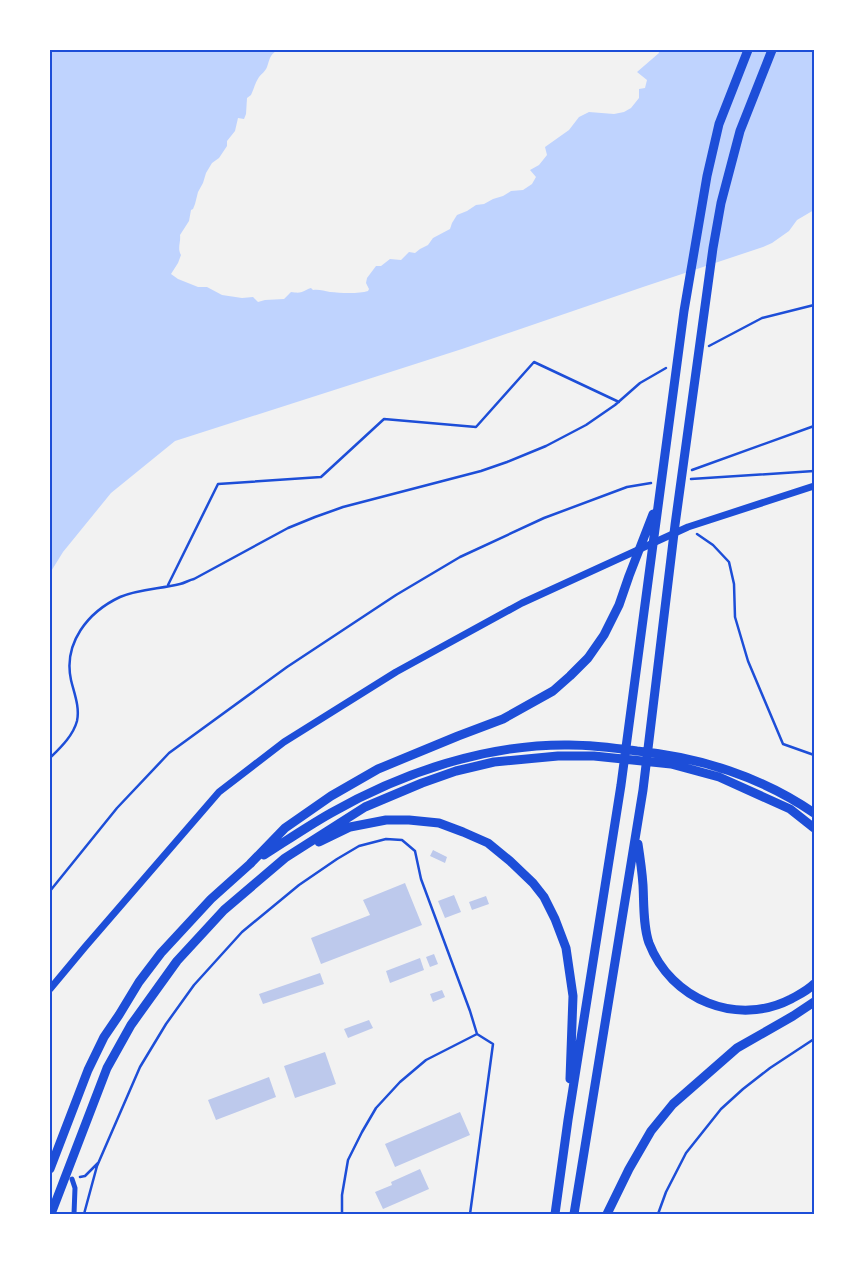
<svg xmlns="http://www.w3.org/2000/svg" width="864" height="1264" font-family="'Space Grotesk',sans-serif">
	<rect width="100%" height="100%" fill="#f2f2f2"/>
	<path fill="#bfd3fe" d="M50 50H277C269 56 270 59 267 67 265 72 262 73 259 77 255 83 254 89 251 95L247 98 246 114 244 119 238 118 235 131 227 141V146L219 158 212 163 206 173 203 183 198 192 195 204 193 209 191 210 189 221 180 235C181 242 177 248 181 255L178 263 171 274 178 279 198 287H207L222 295 242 298 253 297 258 302 265 300 284 299 291 292C303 294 302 291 311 288L313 290C319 289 324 291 330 292 340 293 359 294 368 291L369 289 366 283 367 278 376 266H381L390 259 401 260 409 252 415 253 420 249 428 245 433 238 450 229 452 223 457 215 467 211 476 205 484 204 493 199 503 196 511 191 523 190 532 184 536 177 530 170 539 165 547 155 545 147 569 130 579 117 589 112 614 114 624 112 631 108 639 98V89L645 88 647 80 637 72 659 53 658 50H814V210L797 220 789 231 772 243 763 247 643 287 462 349 175 441 111 493 63 552 50 573Z"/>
	<path fill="#bdc9ec" d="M433 850 447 857 445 863 430 856Z
		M405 883 422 925 321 964 311 938 370 915 363 900Z
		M454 895 461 912 445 918 438 901Z
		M486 896 489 904 472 910 469 902Z
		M434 954 438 964 430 967 426 957Z
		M420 958 424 970 390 983 386 971Z
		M320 973 324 984 263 1004 259 994Z
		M442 990 445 997 433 1002 430 994Z
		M369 1020 373 1028 348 1038 344 1029Z
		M325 1052 336 1084 295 1098 284 1066Z
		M269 1077 276 1097 216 1120 208 1100Z
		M460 1112 470 1135 395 1167 385 1144Z
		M420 1169 429 1189 383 1209 375 1192 392 1185 391 1182Z"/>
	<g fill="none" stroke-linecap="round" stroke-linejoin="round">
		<path stroke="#1d4ed8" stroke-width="2.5" d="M709 346 762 318 814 305
			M692 470 814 426
			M691 479 814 471
			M697 534 713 545 729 562 734 584 735 617 748 661 783 744 814 755
			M168 585 218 484 321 477 384 419 476 427 534 362 619 402
			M50 758C60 748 73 736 77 721 80 707 74 693 71 680 63 643 88 612 120 597 139 589 160 589 180 584 185 583 189 580 194 579L288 528 315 517 343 507 481 471 507 462 546 446 586 425 615 405 640 383 666 368
			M50 891 117 808 169 753 287 667 396 595 460 557 544 518 627 487 651 483
			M80 1177 85 1176 98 1163
			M84 1214 97 1166 140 1067 166 1024 194 985 242 932 299 885 337 859 359 846 386 839 402 840 415 851 421 879 470 1011 477 1034 493 1044 470 1214
			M342 1214V1195L348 1160 362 1132 376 1108 400 1082 426 1060 477 1034
			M658 1214 666 1192 686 1153 721 1109 743 1089 770 1068 814 1039"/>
		<path stroke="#1d4ed8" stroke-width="5" d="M72 1179 75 1188 74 1214"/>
		<path stroke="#1d4ed8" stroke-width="7" d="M50 989 85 947 219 792 284 742 396 672 522 603 688 527 814 486"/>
		<path stroke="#1d4ed8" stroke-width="9" d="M319 842 350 827 386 820H409L439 823 463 832 488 843 510 861 533 883 544 897 555 919 566 948 573 996 570 1079
			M638 844C640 857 642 871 643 885 644 903 643 926 649 943 671 1000 737 1027 791 999 800 994 807 991 814 984
			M264 855C286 841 308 826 331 813 403 772 487 744 569 745 592 745 615 748 637 751 699 757 762 777 814 813
			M50 1169 88 1070 104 1037 119 1015 139 982 161 953 211 899 250 864 285 828 331 796 378 769 458 736 503 719 553 691 570 676 588 658 604 635 619 605 629 576 653 514
			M51 1214 107 1068 131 1025 177 961 224 910 285 858 365 807 422 783 456 771 494 762 558 756H594L671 764 719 777 790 809 814 828
			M555 1214 568 1120 621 785 684 311 707 176 719 124 748 50
			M574 1214 643 790 675 525 713 248 721 203 740 131 772 50
			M607 1214 629 1169 651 1131 673 1104 737 1048 793 1016 814 1002"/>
	</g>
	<rect width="864" height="1264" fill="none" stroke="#ffffff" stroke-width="102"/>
	<rect x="51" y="51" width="762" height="1162" fill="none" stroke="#1d4ed8" stroke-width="2"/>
</svg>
